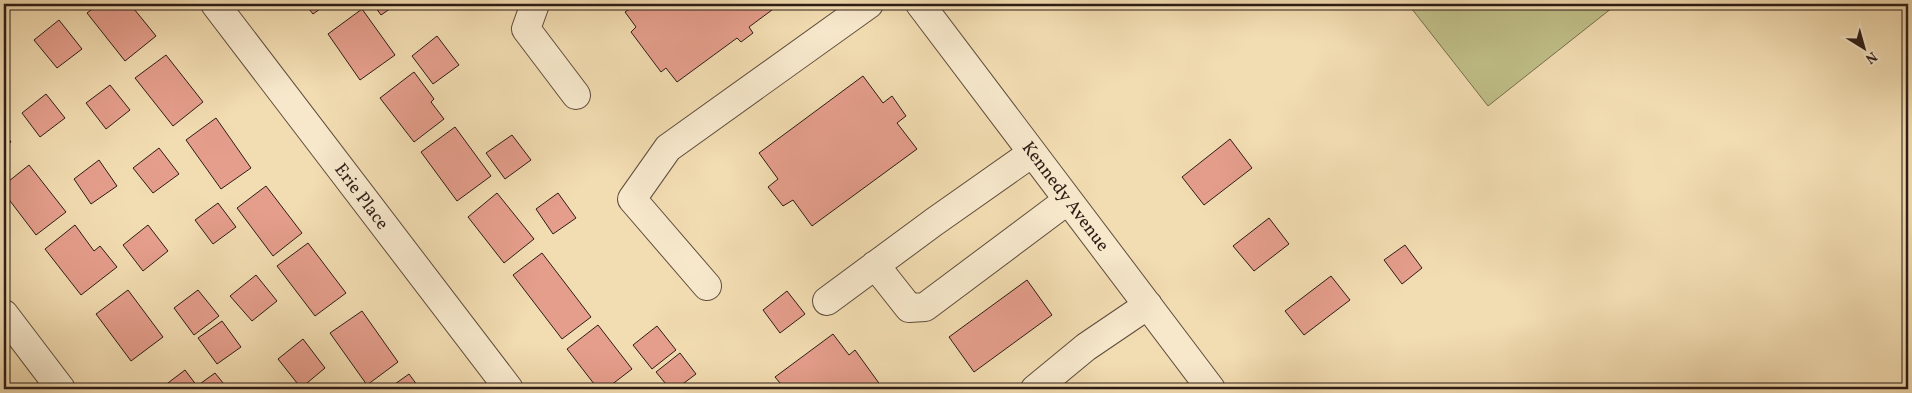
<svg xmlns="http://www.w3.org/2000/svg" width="1912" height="393" font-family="Vollkorn,serif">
	<rect width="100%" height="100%" fill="#f2dcb1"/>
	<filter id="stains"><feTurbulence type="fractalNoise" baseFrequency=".004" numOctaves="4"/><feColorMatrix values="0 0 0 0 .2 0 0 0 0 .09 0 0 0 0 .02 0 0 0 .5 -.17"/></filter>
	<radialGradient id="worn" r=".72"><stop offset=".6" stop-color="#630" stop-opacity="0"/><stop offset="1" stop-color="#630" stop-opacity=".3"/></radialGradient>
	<path fill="#c0bf88" stroke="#766e4e" d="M1408 4H1617L1488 106Z"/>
	<path fill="#e59e8c" stroke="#2d1c15" d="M99 4H130L156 36 125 61 87 13Z
		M305 4H327L313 14Z
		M373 4H397L381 15Z
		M637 4H774L776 7 749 27 753 33 741 42 737 38 677 82 666 68 661 72 631 32 636 27 625 12Z
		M1122 4H1133L1126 9Z
		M362 9 395 55 360 80 328 34Z
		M59 20 82 49 57 68 34 40Z
		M437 36 459 65 433 84 412 56Z
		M166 55 203 102 173 126 135 78Z
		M414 72 434 99 431 102 444 119 414 142 380 98Z
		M863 76 883 103 892 96 906 116 897 123 917 149 812 226 793 200 783 206 768 187 778 179 759 153Z
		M110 85 130 110 106 129 86 103Z
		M46 94 65 118 40 137 22 113Z
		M216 118 251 168 221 189 186 140Z
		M455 127 491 176 457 201 421 152Z
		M4 132 11 142 4 147Z
		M512 135 531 160 505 179 486 153Z
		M1230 139 1252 168 1204 205 1182 177Z
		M159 148 179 174 153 193 133 168Z
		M99 160 117 186 91 204 74 179Z
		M29 165 66 212 36 235 4 193V185Z
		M266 186 302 233 273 256 237 208Z
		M497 193 534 239 504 263 468 217Z
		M558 193 576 218 553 234 536 209Z
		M218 203 236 227 213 244 195 220Z
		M1269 218 1289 244 1254 271 1233 246Z
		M75 225 94 251 100 246 117 267 81 295 45 249Z
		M148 225 168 251 143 271 123 245Z
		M308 243 346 293 315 316 277 266Z
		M1405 245 1422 268 1402 284 1384 260Z
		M542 253 591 317 562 339 513 275Z
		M256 275 277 301 252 321 230 296Z
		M1331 276 1350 300 1304 335 1285 311Z
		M1027 280 1052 315 974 372 949 337Z
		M128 290 163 337 131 361 96 314Z
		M198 290 219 316 194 335 174 308Z
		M787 291 805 314 780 333 763 310Z
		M362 311 398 362 367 385 330 333Z
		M222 321 241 347 217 364 198 338Z
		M598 325 632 369 606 389H598L567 349Z
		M657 326 676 350 652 369 633 345Z
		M833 334 849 355 855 350 881 386 876 389H785L775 377Z
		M303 339 325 368 301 388 278 359Z
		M680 353 696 374 676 389H670L656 372Z
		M185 370 197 386 215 373 228 389H160Z
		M409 374 420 389H388Z"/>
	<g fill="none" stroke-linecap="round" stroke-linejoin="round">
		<defs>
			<path id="minor" d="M215 4 509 389
				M535 4 526 29 576 95
				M920 4 1211 389
				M875 265 909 308 925 307 1068 200
				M707 286 632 199 668 148 869 4
				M827 301 934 222 1032 153
				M4 314 61 389
				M1035 389 1086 347 1148 305"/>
		</defs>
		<use href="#minor" stroke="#5e4c3c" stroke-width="30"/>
		<use href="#minor" stroke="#f7e8cc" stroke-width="28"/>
	</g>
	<g text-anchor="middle" stroke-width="4" stroke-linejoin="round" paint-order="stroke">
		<g font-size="18" fill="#2d1c15" stroke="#f7e8cc">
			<text transform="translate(362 196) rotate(53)" y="6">Erie Place</text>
			<text transform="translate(1066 196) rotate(53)" y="6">Kennedy Avenue</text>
		</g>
	</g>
	<rect width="1912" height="393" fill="none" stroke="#f2dcb1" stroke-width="20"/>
	<rect x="5" y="5" width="1902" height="383" fill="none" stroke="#2d1c15" stroke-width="2.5"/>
	<rect x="10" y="10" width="1892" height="373" fill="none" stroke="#2d1c15"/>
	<g transform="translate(1864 48) rotate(143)" stroke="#f7e8cc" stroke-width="4" paint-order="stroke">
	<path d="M0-4L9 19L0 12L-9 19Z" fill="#2d1c15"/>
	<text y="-8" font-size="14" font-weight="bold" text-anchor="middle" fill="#2d1c15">N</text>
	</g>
	<rect width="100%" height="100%" filter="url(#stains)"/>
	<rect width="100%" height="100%" fill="url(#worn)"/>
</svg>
